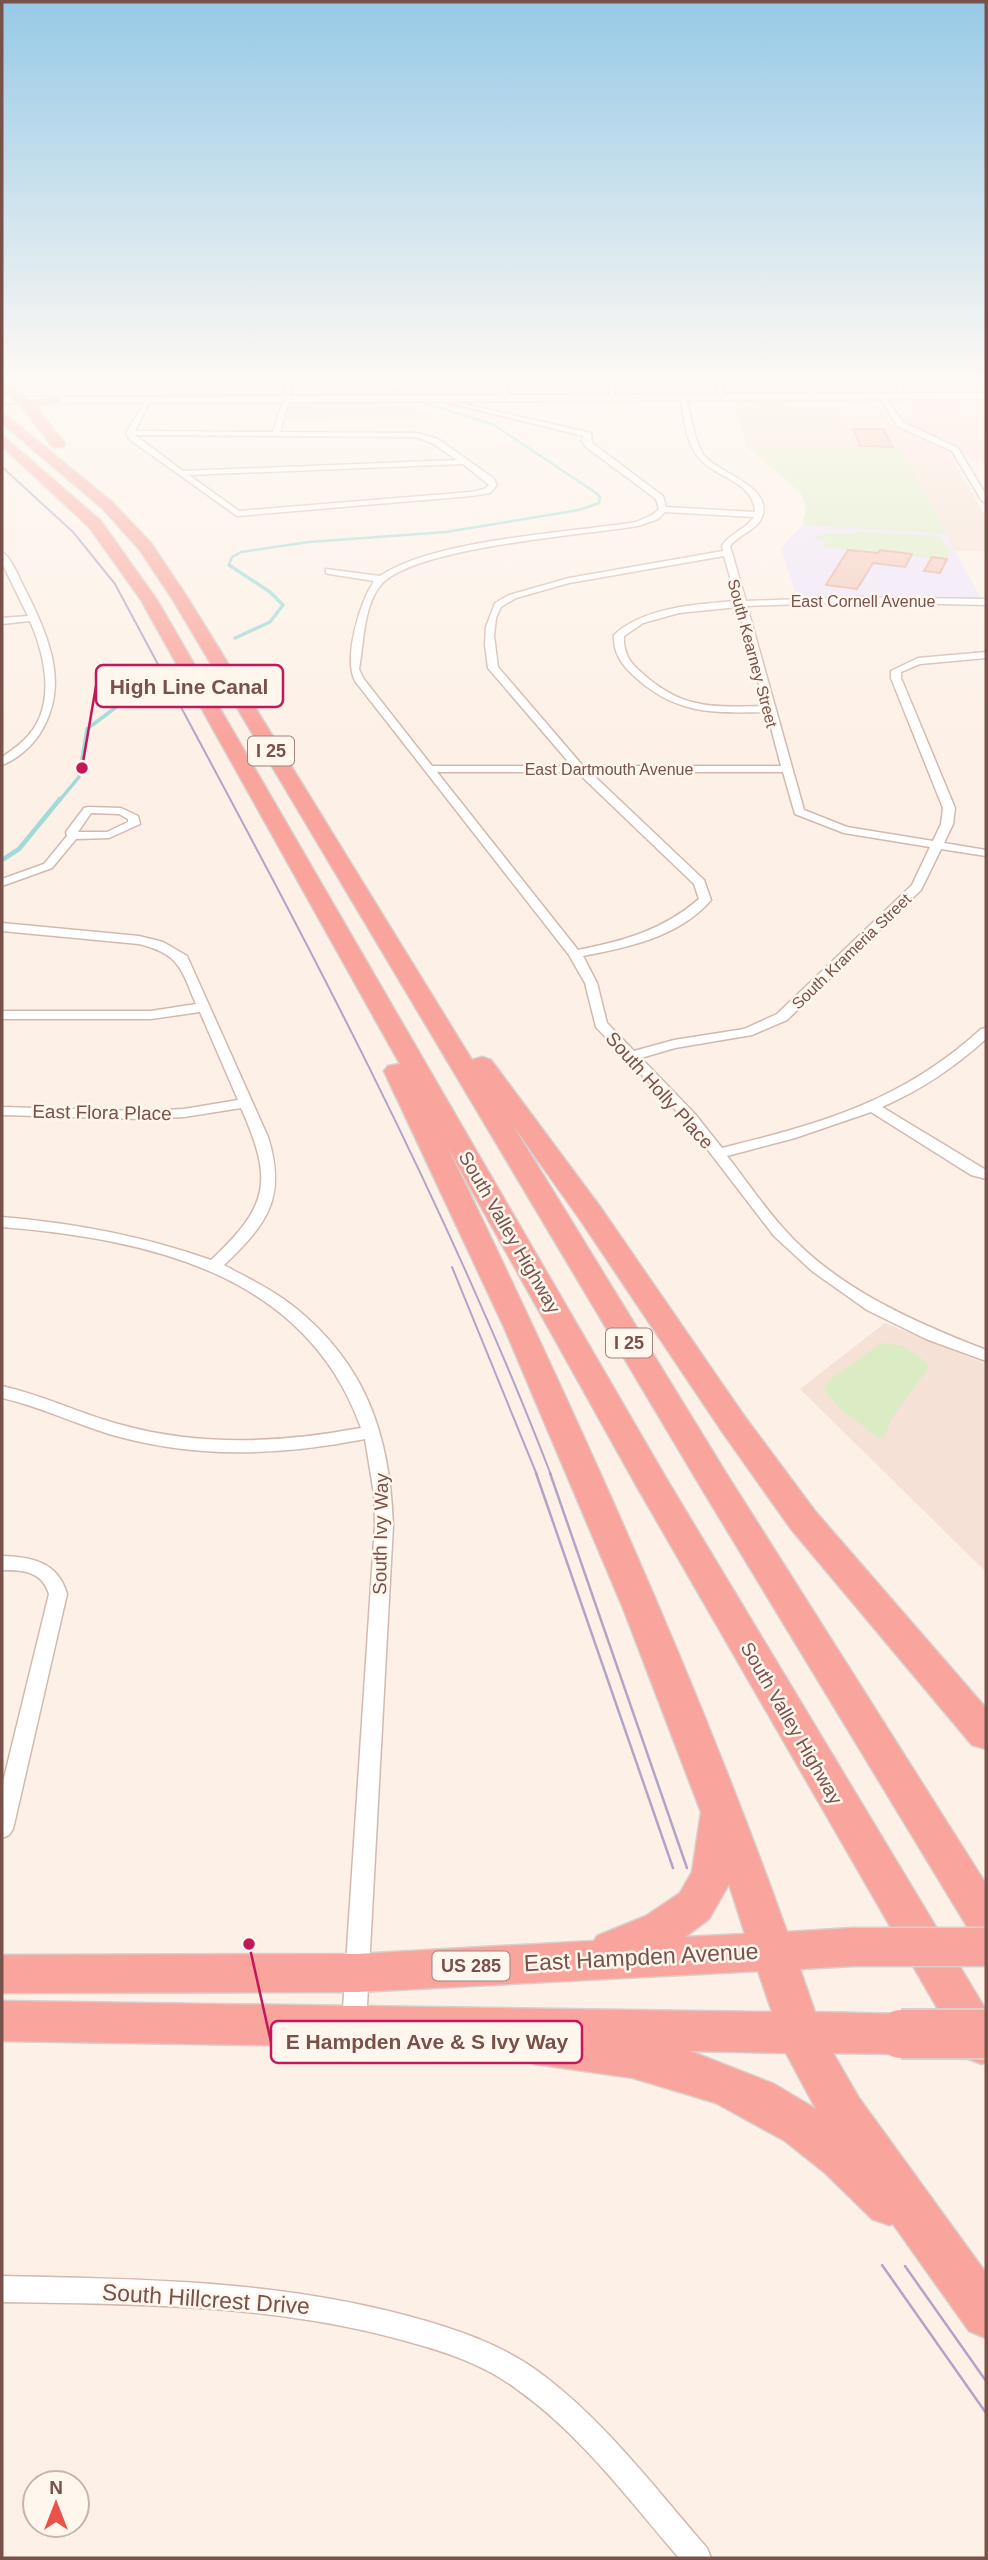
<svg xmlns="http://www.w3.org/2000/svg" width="988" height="2560" font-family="Helvetica,sans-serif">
	<rect width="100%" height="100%" fill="#fdf1e7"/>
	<path fill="#f5e1d5" d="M733 399H786L792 413H840L856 448H748Z
		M292 401H389L439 418 287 419Z
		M908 461H953L986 517V551H954Z
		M885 1323 986 1364V1572L800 1389Z"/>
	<path fill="#fedfdb" d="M786 399H875L890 423 943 448 953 461H908L901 448H856L840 413H792Z
		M897 400H986V461H971L957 446 904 422 893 402Z"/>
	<path fill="#eee4fa" d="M803 525 947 534 980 598H797L781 548Z"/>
	<path fill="#dbecc5" d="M748 448H901L947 534 803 525 806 509 801 493Z
		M860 532 940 536 949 550H953L947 559H930L822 547 826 541 814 538C822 531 847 535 860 532Z
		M881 1343 903 1346 928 1363 927 1370 892 1418 884 1437 877 1438 835 1404 824 1389 827 1382Z"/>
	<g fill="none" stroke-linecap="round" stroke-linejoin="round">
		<path stroke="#a0dad9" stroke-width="2.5" d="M370 381 397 392
			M232 567 229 565 232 557 241 552 309 542 446 532 579 510 599 503 600 497 596 493 494 425 415 400"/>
		<path stroke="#a0dad9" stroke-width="3.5" d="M229 565 270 592 283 605 270 622 235 638
			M59 801 79 777 87 729 151 681"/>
		<path stroke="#a0dad9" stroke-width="4.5" d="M2 860 19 849 60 799"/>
	</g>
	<path fill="#f4cabe" stroke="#e7ad9e" stroke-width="2" d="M853 429H883L893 447 860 446Z
		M848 550 878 553 880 550 912 554 905 567 873 563 857 589 826 585Z
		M932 557 947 559 940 573 924 571Z"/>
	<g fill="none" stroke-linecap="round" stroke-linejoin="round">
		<defs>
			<path id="street" d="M281 381H288L292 390 280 432 417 433 438 439 493 478 497 485 490 493 471 496 237 516 129 439 126 433 148 397 151 399 135 431 273 432 286 390ZM135 435 416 437 432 443 457 460 183 471ZM463 464 489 485 484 489 471 492 239 511 189 475Z
				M502 381H508V397L503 396Z
				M608 381H614L615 397 610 396Z
				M715 381H722L725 397 720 396Z
				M803 381H810L815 397H811Z
				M892 381H899L906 397H902Z
				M981 381H986V387L984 386Z
				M683 394 686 396C691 414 693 438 703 454 715 473 774 485 762 517 756 531 739 534 730 546L746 601 852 597 986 599V605L852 602 747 606 804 810 847 827 933 841 941 824 943 808 891 678V671L918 658 986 652V658L920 664 901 672V678L955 808 953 824 944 843 986 850V856L941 849 921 890 787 1020 752 1035 675 1048 641 1058 695 1114 722 1148C823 1123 902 1101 981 1029L986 1028V1039C955 1067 921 1090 882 1107L986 1170V1179L971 1175 871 1112 795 1138 727 1156C746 1180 763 1206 784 1229 836 1288 914 1322 986 1350V1361L926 1339 867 1310 812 1271 774 1236 685 1120 596 1027 585 983 569 955 355 681C343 658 360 602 374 581L329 574 326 573V569L380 576C435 539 568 533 636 522L652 515 659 509 656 499 586 447 582 441 584 436 429 398V396L591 433 592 443 663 496 666 507 755 512C754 481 715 478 699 458 685 442 684 415 680 396ZM665 512 754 517C745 530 730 533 722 546L723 551 569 578 509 595 495 603 486 627 485 645 488 668 572 766H432L363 678 359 669C364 643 363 608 380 586 410 547 585 535 638 526L658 519ZM724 556 737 601C697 604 644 607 614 635 613 653 622 665 635 677 677 715 713 713 767 712L781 766H583L498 667 494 636 496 618 501 607 516 598 569 583ZM738 607 765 706C713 707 683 710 642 673 630 663 623 653 624 636L643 623 679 613ZM437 772H577L694 884 699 899C663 930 624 941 578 950ZM590 772H783L795 814 844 833 930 847 912 885 777 1014 744 1029 674 1040 634 1051 607 1023 597 983 583 956C629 947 679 937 711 900L704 880Z
				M879 395H883L903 422 958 448 986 495V503L982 501 952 451 897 426Z
				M2 552C13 559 20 581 27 593 50 640 70 687 39 735 31 747 16 760 2 765V757C9 752 17 747 24 740 57 709 46 658 30 621L2 624V618L28 616 2 563Z
				M88 807 121 808 138 816 140 824 109 838 76 839 52 868 2 886V879L44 864 67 836 66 832 84 808ZM91 813 119 814 128 819V822L107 832H78Z
				M2 923 139 936 163 942 187 956 268 1137C287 1198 267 1224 224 1265 247 1278 272 1289 293 1306 366 1364 390 1435 393 1525L366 2024 362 2032 354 2035 346 2032 342 2024 375 1525 374 1494 365 1439C277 1456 195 1459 109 1434 73 1423 39 1406 2 1398V1386C42 1395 79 1413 118 1424 200 1447 279 1443 361 1428 306 1273 148 1239 2 1227V1217C74 1223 143 1236 211 1260 270 1205 273 1180 241 1108L184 1117 141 1119 2 1115V1107L141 1111 184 1109 238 1100 200 1012 151 1019H2V1011H151L196 1004C181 969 180 954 139 944L2 931Z
				M2 1556C32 1557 58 1562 67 1594L13 1829 9 1835 2 1838V1786L49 1594C42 1571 23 1570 2 1570Z
				M2 2276C139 2279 275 2280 408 2316 453 2328 501 2344 539 2372 604 2420 654 2487 707 2548L711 2558H679C629 2500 581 2435 518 2390 484 2364 443 2351 402 2340 271 2304 136 2304 2 2302Z"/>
			<path id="secondary" d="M23 381H48L69 387 64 390Z
				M986 393V399L2 403V397Z"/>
			<path id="highway" d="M2 382 30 400 60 396V402L39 406 38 409 65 444 63 447H53L20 405 2 392Z
				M2 412 112 502 151 543 189 600 472 1060 482 1057 491 1060 601 1208 745 1417 815 1511 986 1708V1749L972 1745 791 1529 723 1433 579 1218 512 1124 726 1473 986 1884V1938L971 1933 702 1489 173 600 139 549 102 508 2 423Z
				M2 435 101 521 157 600 666 1478 986 2010V2062L982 2064 966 2058 636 1485 447 1146C571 1403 691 1663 787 1932L853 1928 868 1934 874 1947 868 1960 853 1966 800 1969 815 2012 901 2014 917 2020 923 2034 917 2048 901 2054 833 2053 859 2098 986 2273V2338L969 2331 893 2224 889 2225 872 2219 824 2172 785 2141 716 2103 633 2078 535 2064 519 2058 516 2049 2 2041V2001L772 2012 758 1971 357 1992 2 1993V1955L357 1954 594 1941 597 1936 646 1916 680 1893 692 1872 701 1812 623 1608 504 1327 384 1071 388 1066 400 1064 141 600 89 527 2 446ZM729 1884 745 1934 685 1937 709 1919ZM690 2051 786 2053 816 2109 774 2084Z"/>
		</defs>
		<use href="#street" stroke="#d2b9af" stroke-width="3"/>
		<use href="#secondary" stroke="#d8b9af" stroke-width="3"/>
		<use href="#highway" stroke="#d9cfcc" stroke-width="3"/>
		<use href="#street" fill="#fff" fill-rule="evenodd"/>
		<use href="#secondary" fill="#fff" fill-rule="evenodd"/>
		<use href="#highway" fill="#f9a49d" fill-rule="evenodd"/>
		<path stroke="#b1a4c8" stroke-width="2" d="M2 467 73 532 115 584C271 876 432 1166 551 1475
			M452 1267 537 1475"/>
		<path stroke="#b1a4c8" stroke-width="2.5" d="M536 1473 673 1868
			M550 1473 687 1868
			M882 2265 986 2413
			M905 2266 986 2381"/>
		<defs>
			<path id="highway-bridge-far1" d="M853 1947H986"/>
			<path id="highway-bridge" d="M901 2034H986"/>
		</defs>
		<use href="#highway-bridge-far1" stroke="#d9cfcc" stroke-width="41" stroke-linecap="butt"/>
		<use href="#highway-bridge" stroke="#d9cfcc" stroke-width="52" stroke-linecap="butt"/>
		<use href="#highway-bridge-far1" stroke="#f9a49d" stroke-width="38"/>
		<use href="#highway-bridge" stroke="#f9a49d" stroke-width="48"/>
	</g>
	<linearGradient id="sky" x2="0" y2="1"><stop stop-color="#96c9e7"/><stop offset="0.51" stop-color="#fef9f4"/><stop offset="1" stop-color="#fef9f4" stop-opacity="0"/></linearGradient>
	<rect width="988" height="740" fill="url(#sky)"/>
	<g text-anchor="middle" stroke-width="5" stroke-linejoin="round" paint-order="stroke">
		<g font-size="16" fill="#78524a" stroke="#fff6ee">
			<text x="863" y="607">East Cornell Avenue</text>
			<text transform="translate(753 653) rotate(75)" y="6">South Kearney Street</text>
			<text x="609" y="775">East Dartmouth Avenue</text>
			<text transform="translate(851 951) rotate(-44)" y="6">South Krameria Street</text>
		</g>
		<g fill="#fff6ee" stroke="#a0837b" stroke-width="2">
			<rect x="248" y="736.5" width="46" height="29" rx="5"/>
			<rect x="606" y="1328.5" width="46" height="29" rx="5"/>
			<rect x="432.5" y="1951.5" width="77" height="29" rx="5"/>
		</g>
		<g font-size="18" font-weight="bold" fill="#78524a">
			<text x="271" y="757">I 25</text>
			<text x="629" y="1349">I 25</text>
			<text x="471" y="1972">US 285</text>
		</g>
		<g font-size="19" fill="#78524a" stroke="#fff6ee">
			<text transform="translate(660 1090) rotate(48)" y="7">South Holly Place</text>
			<text transform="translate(102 1112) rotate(1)" y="7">East Flora Place</text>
			<text transform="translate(510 1232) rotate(60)" y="7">South Valley Highway</text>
			<text transform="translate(380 1534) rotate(-89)" y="7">South Ivy Way</text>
			<text transform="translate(792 1723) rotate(60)" y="7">South Valley Highway</text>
		</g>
		<g font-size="23" fill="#78524a" stroke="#fff6ee">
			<text transform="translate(641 1957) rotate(-3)" y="8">East Hampden Avenue</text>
			<text transform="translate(206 2299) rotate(4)" y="8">South Hillcrest Drive</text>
		</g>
	</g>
	<path fill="none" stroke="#c2185b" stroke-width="2.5" d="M82 768L96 686M249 1944L271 2042"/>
	<g fill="#c2185b" stroke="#fff6ee" stroke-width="2.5">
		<circle cx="82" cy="768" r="7"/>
		<circle cx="249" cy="1944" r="7"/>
	</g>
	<g fill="#fff6ee" stroke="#c2185b" stroke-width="2.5">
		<rect x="96" y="665" width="187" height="42" rx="7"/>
		<rect x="271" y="2021" width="311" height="42" rx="7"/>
	</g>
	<g font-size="21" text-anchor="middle" font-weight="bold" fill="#78524a">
		<text x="189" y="694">High Line Canal</text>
		<text x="427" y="2049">E Hampden Ave &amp; S Ivy Way</text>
	</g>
	<rect width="988" height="2560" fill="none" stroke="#78524a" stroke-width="7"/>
	<g transform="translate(56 2504)"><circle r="33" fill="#fff6ee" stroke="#c9b4ac" stroke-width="2"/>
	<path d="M0-5L12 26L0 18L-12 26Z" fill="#ea5149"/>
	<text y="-10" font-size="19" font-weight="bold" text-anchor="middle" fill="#78524a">N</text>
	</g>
</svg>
